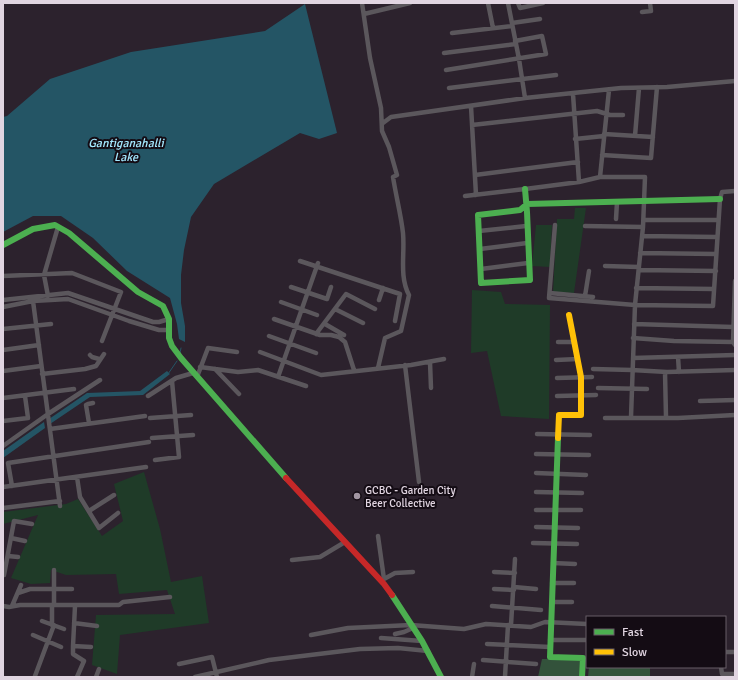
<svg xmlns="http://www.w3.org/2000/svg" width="738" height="680" font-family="Signika,sans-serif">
	<rect width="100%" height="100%" fill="#2c222d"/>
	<path fill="#1f3b28" d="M575 208H586L574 293 553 292 557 219H574Z
		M536 225H552L550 267 532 266Z
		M472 290 501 292 505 304 550 305 549 419 501 416 487 351 471 353Z
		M144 472 160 529 171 582 202 576 209 623 120 635 117 674 92 665 96 615 175 614 167 590 119 594 116 574 66 575 51 570 50 583 31 584 11 578 38 515 3 524V512L66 504 78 499 102 536 123 521 114 484Z"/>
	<path fill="#33523b" d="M542 659H580V677H538Z
		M589 667 650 668V677H588Z"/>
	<path fill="#245565" d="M305 4 337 133 319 139 300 133 214 184 191 217 184 250 181 275V303L185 326V342L179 339 177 324 170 298 127 271 93 238 61 216H33L3 232V117L7 116 50 79 131 52 265 31Z
		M167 371 170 374 143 395 90 397 50 424 49 419 87 393 140 391Z
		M44 422 45 428 3 458V451Z"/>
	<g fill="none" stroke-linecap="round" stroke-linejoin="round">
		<path stroke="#245565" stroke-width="1" d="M180 353 181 348
			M168 374 177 361"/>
		<path stroke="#5b575c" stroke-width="4.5" d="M362 3 370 58 381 108 382 131 389 147 397 175 393 177C396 196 401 215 403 233 405 254 399 276 409 295L401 331 385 338 378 368
			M488 3 493 28
			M508 3 519 59 525 98
			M518 3 520 8 543 3
			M642 12 651 11 650 3
			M364 14 410 3
			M512 23 540 19
			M452 33 512 26
			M444 53 516 44
			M446 70 546 54 542 36 515 41
			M449 88 556 75
			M573 94 579 182
			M471 106 476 195
			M383 123 391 117 525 98 621 88 667 87 735 81
			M472 125 597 111 610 115H623
			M604 134 653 137
			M635 136 639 88
			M575 139 604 136
			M602 155 651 158 657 87
			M475 175 578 162
			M600 177 609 90
			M465 196 525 189 579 182 600 177H645L643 227 635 305 631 417
			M616 219 617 202
			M644 220H718
			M555 225 549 298 635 305 713 306 720 199 722 192 735 191
			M585 226 643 227
			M479 231 526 226
			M642 236 717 237
			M480 249 527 243
			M640 253 716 254
			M300 261 400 294 395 321
			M605 266 639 267
			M481 269 528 263
			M639 270 716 271
			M3 276 72 273 121 292 102 341
			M735 281 733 342 735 345
			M291 287 327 299 331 287
			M636 288 714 289
			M550 293 593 297
			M48 296 44 275 58 227
			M585 296 589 271
			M3 300 68 293 153 322H159L169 319
			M379 300 383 288
			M33 301 60 506
			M281 302 317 315
			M3 307 33 301 68 299 129 321 159 330H169
			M335 309 363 323
			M274 319 320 335H331L339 337 345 342 354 370
			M325 324 344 335
			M634 324 733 327
			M3 329 51 324
			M316 334 346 294 375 309
			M269 336 316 353
			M633 338 674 341 733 342
			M558 342H575
			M3 350 39 345
			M260 352 321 375 411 365 444 359
			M90 355 92 357 99 359
			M678 357 679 372
			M633 358 735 355
			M556 360 578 359
			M430 362 431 388
			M405 365 419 482
			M200 367 238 372 258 370 306 386
			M215 369 239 394
			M593 369 632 370 667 372 735 370
			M3 371 41 366
			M665 372 666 417
			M42 374 85 369 96 366 104 354
			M197 377 208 348 237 352
			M278 377 318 263
			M557 378 592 377
			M598 388 647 389
			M148 396 176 378 193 373
			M557 396 596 395
			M3 398 74 389
			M700 401 735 400
			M150 418 191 415
			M605 418H678L735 415
			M3 421 28 418 25 396
			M89 423 86 405 88 404 93 403
			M50 429 145 416
			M537 434 590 435
			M152 438 193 435
			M3 446 48 414 100 380
			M536 454 589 455
			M155 460 179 457 172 381
			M536 473 586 475
			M77 477 80 497 99 528 118 513
			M12 486 8 463 149 442
			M3 487 146 467
			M536 492 582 493
			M3 508 60 501
			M536 510H581
			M89 511 114 495
			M536 527 578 528
			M378 536 384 579 381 581
			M11 538 25 541
			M533 543 577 544
			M8 556 18 557
			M292 560 320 557 345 542
			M553 563 575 564
			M54 570V605
			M494 572 515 573
			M4 575 14 521 32 524
			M384 579 395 573 413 572
			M552 583H574
			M514 587 536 589
			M494 589 514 590
			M18 593 30 589H72
			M552 602H572
			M3 606 9 607 20 605H119L123 602 170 597
			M12 606 21 585
			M75 606 73 646 91 647
			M492 606 541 610
			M42 621 64 629
			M74 623 97 626
			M52 625V605
			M511 625 515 559
			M395 634 404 632 413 628
			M33 635 61 647
			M311 635 348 628 411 625 464 629 486 624 531 627 545 622 587 624
			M381 638 422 641
			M550 640H587
			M487 644 550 647
			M73 646V654L84 661 77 677
			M725 652H735
			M483 660 536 664
			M179 664 212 657 217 677
			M721 667 722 674H735
			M35 676 54 625
			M96 677 99 669
			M195 677 269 660 360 649 398 648 428 651
			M472 677 474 664
			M505 677 508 625"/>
		<path stroke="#4caf50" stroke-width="6" d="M525 189 527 212 530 280 481 283 478 215 520 210 527 204 720 199
			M3 245 33 229 55 225 69 233 138 292 163 306 169 319V338L172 346 181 358 286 478
			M558 438 550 657 583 658 582 677
			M392 595 422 641 441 677"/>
		<path stroke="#ffc107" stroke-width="6" d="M558 438 559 415H581V377L569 315"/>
		<path stroke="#c62828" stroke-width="6" d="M286 478 384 584 392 595"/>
	</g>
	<circle fill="#a296a2" stroke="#140c14" stroke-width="1.5" cx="357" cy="496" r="4"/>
	<g text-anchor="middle" stroke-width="4" stroke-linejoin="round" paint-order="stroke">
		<g font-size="11" fill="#e1d5e1" stroke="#140c14" text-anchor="start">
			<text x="365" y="494">GCBC - Garden City<tspan x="365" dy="13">Beer Collective</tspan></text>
		</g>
		<g font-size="12" font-style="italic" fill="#a5e9ff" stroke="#140c14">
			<text x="126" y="147">Gantiganahalli<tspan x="126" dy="14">Lake</tspan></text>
		</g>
	</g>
	<rect width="738" height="680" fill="none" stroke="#e1d5e1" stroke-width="8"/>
	<rect x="586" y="616" width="140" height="52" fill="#140c14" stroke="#665c66"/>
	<rect x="594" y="629" width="20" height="6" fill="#4caf50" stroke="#665c66"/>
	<text x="622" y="636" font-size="12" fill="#e1d5e1">Fast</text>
	<rect x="594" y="649" width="20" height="6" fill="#ffc107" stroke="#665c66"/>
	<text x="622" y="656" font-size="12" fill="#e1d5e1">Slow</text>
</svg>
